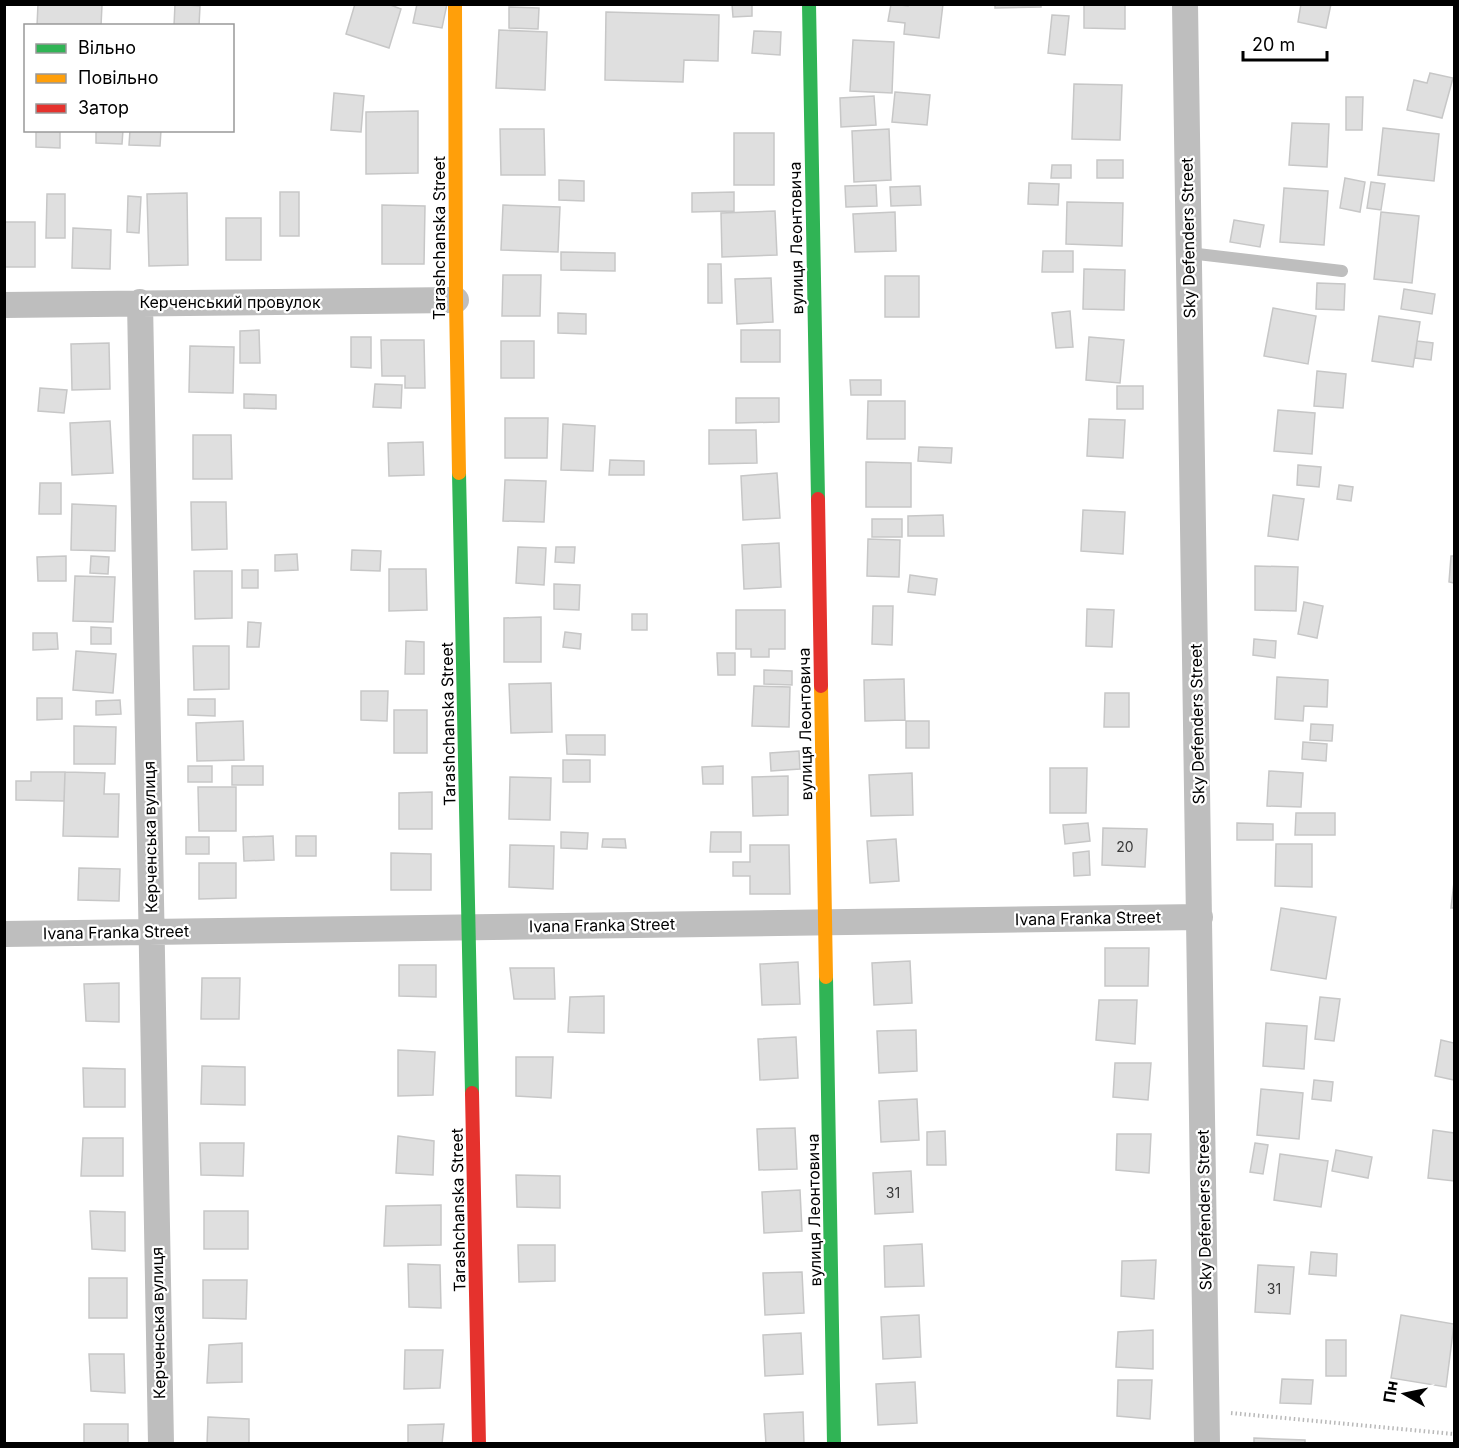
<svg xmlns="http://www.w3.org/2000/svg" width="1459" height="1448" font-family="Inter,sans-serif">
	<rect width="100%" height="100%" fill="#fff"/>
	<path fill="#dfdfdf" stroke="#c7c7c7" stroke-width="1.5" d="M38 4 102 5 101 26H37Z
		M175 4 200 6 199 26H174Z
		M355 4H388L401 9 389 48 346 34Z
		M417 4H447L442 28 413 23Z
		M732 4H752V16L733 17Z
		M891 4 908 6V4H943L939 38 904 34 905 23 888 21Z
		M995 4H1041V7L995 8Z
		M1084 4H1125V29L1084 28Z
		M1301 4H1331L1326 28 1298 22Z
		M509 7 539 8 538 29 509 28Z
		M606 12 719 15 718 61 684 60 683 82 605 80Z
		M1052 15 1069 16 1065 55 1048 53Z
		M499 30 547 32 545 90 496 88Z
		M754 31 781 32 780 55 752 53Z
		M853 40 894 42 892 93 850 91Z
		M1430 73 1453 78 1442 118 1407 110 1414 80 1427 83Z
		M1074 84 1122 85 1120 140 1072 139Z
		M895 92 930 95 927 125 892 122Z
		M334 93 364 96 361 132 331 130Z
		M874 96 876 125 841 127 840 98Z
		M1346 97H1363L1362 130H1346Z
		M418 111V173L366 174V112Z
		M1292 123 1329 124 1327 167 1289 165Z
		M1383 128 1439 134 1434 181 1378 175Z
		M500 129H544L545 175H501Z
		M889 129 891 180 854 182 852 131Z
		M36 130H60V148L36 147Z
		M96 130H123L122 144 96 143Z
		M130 130H161L160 146 129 145Z
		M734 133H774V185H734Z
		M1097 160H1123V178H1097Z
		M1052 165H1071V178H1051Z
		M1345 178 1365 182 1360 212 1340 208Z
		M559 180 584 181V201L559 200Z
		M1371 182 1385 184 1381 210 1367 208Z
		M1029 183 1059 184 1058 205 1028 204Z
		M876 185 877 206 846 207 845 186Z
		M920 186 921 205 891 206 890 187Z
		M1284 188 1328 191 1324 245 1280 242Z
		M280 192H299V236H280Z
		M734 192V211L692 212V193Z
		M187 193 188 265 149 266 147 194Z
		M47 194H65V238H46Z
		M128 196 141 197 139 233 127 232Z
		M1067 202 1123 203 1122 246 1066 244Z
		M382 205 425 206 424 264H382Z
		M503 205 560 207 558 252 501 250Z
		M775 211 777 255 722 257 721 213Z
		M895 212 896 251 855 252 853 214Z
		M1381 212 1419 216 1412 283 1374 279Z
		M226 218H261V260H226Z
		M1234 220 1264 225 1260 247 1230 242Z
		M4 222H35V267H4Z
		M73 228 111 230 110 269 72 268Z
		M1043 251H1073V272H1042Z
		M561 252 615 253V271L561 270Z
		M708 264H721L722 303H708Z
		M1084 269 1125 270 1124 310 1083 309Z
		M503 275H541L540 316H502Z
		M885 276H919V317H885Z
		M771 278 773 322 737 324 735 279Z
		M1317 283 1345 284 1344 310 1316 309Z
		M1404 289 1435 294 1432 314 1401 309Z
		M1273 308 1316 316 1308 364 1264 356Z
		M1070 311 1073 347 1056 348 1052 313Z
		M558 313 586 314V334L558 333Z
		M1379 316 1420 322 1413 367 1372 361Z
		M259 330 260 363H240V331Z
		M741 330H780V362H741Z
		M351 337H371V368L351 367Z
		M1089 337 1124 340 1120 383 1086 380Z
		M381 340H424L425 388H405V376H382Z
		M501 341H534V378H501Z
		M1417 341 1433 343 1431 360 1415 358Z
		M109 343 110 389 72 390 71 344Z
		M190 346 234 347 233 393 189 392Z
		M1317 371 1346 374 1343 408 1314 406Z
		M850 380H881V395H851Z
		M375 384 402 385 401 408 373 407Z
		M1117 386H1143V409H1117Z
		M40 388 67 390 64 413 38 411Z
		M244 394 276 395V409L244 408Z
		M736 398H779V422L736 423Z
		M868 401H905V439H867Z
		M1278 410 1315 413 1312 454 1274 451Z
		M505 418H548L547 458H505Z
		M1089 419 1125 420 1123 458 1087 456Z
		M110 421 113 473 72 475 70 423Z
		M563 424 595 426 593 471 561 470Z
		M709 430H756L757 463 709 464Z
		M193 435H231L232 479H193Z
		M423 442 424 475 389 476 388 443Z
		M919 447 952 448 951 463 918 461Z
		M610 460 644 461V475H609Z
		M866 462 911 463V507H866Z
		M1298 465 1321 467 1319 487 1297 485Z
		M777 473 780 518 743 520 741 476Z
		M505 480 546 481 544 522 503 521Z
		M40 483H61V514H39Z
		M1339 485 1353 487 1351 501 1337 499Z
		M1273 495 1304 499 1298 540 1268 536Z
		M191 502H226L227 549 192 550Z
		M72 504 116 506 115 551 71 550Z
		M1083 510 1125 512 1123 554 1081 551Z
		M943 515 944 536H908V516Z
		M872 519H902V537H872Z
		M868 539 900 540 899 577 867 576Z
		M779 543 781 587 744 589 742 545Z
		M518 547 546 548 544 585 516 583Z
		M556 547H575L574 563 555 562Z
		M352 550 381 551 380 571 351 570Z
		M297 554 298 570 275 571V555Z
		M66 556V581H38L37 557Z
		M91 556 109 557 108 574 90 573Z
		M1451 556H1454V583L1449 582Z
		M1255 566 1298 567 1296 611 1255 610Z
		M389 569H426L427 610 389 611Z
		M242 570H258V588H242Z
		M194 571H232V618L195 619Z
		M910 575 937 579 935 595 908 592Z
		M75 576 115 577 113 622 73 621Z
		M554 584 580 585 579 610 554 609Z
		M1304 602 1323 606 1317 638 1298 634Z
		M873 606H893L892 645 872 644Z
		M1087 609 1114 610 1112 647 1086 646Z
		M736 610H785V649H769V657H751V649H736Z
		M632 614H647V630H632Z
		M541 617V662H504V618Z
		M248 622 261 623 259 647H247Z
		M91 627 111 628V644H91Z
		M565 632 581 634 580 649 563 647Z
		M33 633H57L58 649 33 650Z
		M1254 639 1276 641 1275 658 1253 655Z
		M406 641 424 642V674H405Z
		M193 646H229V689L194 690Z
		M76 651 116 654 113 693 73 690Z
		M717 653H735V675H718Z
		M764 670 792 671V685L764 684Z
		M1277 677 1328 680 1327 707 1304 706 1303 721 1275 719Z
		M904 679 905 720 865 721 864 680Z
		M551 683 552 732 511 733 509 684Z
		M754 686 790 687 789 727 752 726Z
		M361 691H388L387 721 361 720Z
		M1105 693H1129V727H1104Z
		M37 698H62V719L37 720Z
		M188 699H215V716L188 715Z
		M120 700 121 714 96 715V701Z
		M394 710H427V753H394Z
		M243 721 244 760 197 761 196 723Z
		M906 721H929V748H906Z
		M1311 724 1333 725 1332 741 1310 740Z
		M74 726 116 727 115 764H74Z
		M566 735H605V755L567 754Z
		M1303 742 1327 744 1326 761 1302 759Z
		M799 751 800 769 771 771 770 753Z
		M563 760H590V782H563Z
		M188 766H212V782H188Z
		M232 766H263V785H232Z
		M723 766V784H703L702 767Z
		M1050 768H1087L1086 813H1050Z
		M1269 771 1303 773 1301 807 1267 806Z
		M31 772H65L64 801 16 800V781H31Z
		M65 772 105 773 104 794H119L118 837 63 836Z
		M912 773 913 815 871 816 869 775Z
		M788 776V815L753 816 752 777Z
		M510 777 551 778 550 820 509 819Z
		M198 787H236V831H199Z
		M432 792V829H399V793Z
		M1296 813H1335V835H1295Z
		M1088 823 1090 841 1065 844 1063 825Z
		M1237 823 1273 824V840H1237Z
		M1103 828 1147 829 1145 867 1102 865Z
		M561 832 588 833 587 849 561 848Z
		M711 832H741V852H710Z
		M273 836 274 860 244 861 243 837Z
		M296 836H316V856H296Z
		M186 837H209V854H186Z
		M603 839H625L626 848 602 847Z
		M896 839 899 881 870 883 867 841Z
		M1276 844H1312V887L1275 886Z
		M510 845 554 846 553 889 509 887Z
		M750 845H789L790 894H750V876H733V862H750Z
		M1089 851 1090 875 1074 876 1073 853Z
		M391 853 431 854V890H391Z
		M199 863H236V898L199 899Z
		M79 868 120 869 119 901 78 900Z
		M1454 882V908H1451Z
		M1281 908 1336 917 1326 979 1271 970Z
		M1105 948H1149L1148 986H1105Z
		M910 961 912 1003 874 1005 872 963Z
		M798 962 800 1004 762 1005 760 964Z
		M399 965H436V997L399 996Z
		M510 968H554L555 999H514Z
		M202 978H240L239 1019H201Z
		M119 983V1022L86 1021 84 984Z
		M604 996V1033L568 1032 570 997Z
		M1320 997 1340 999 1334 1041 1315 1039Z
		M1099 1000H1137L1135 1044 1096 1040Z
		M1266 1023 1307 1026 1304 1069 1263 1066Z
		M916 1030 917 1071 879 1073 877 1031Z
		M796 1037 798 1078 760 1080 758 1039Z
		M1441 1040 1454 1043V1080L1435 1076Z
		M398 1050 435 1052 433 1095 398 1096Z
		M516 1057H553L551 1098 516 1096Z
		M1115 1063H1151L1148 1100 1113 1097Z
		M202 1066 245 1067V1105L201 1104Z
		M83 1068 125 1069V1107H84Z
		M1314 1080 1333 1082 1331 1101 1312 1099Z
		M1261 1089 1303 1093 1299 1139 1257 1135Z
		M917 1099 919 1140 881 1142 879 1101Z
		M795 1128 797 1169 759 1170 757 1129Z
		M1433 1130 1454 1133V1181L1428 1178Z
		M945 1131 946 1165H927V1132Z
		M1117 1134H1151L1149 1173 1116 1170Z
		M398 1136 434 1141 433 1175 396 1173Z
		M83 1138H123V1176H81Z
		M200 1143H244L243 1176 201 1175Z
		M1255 1143 1268 1145 1263 1174 1250 1172Z
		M1336 1150 1372 1157 1368 1178 1332 1171Z
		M1280 1154 1328 1161 1321 1207 1274 1200Z
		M911 1171 913 1212 875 1214 873 1173Z
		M516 1175 560 1176V1208L517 1207Z
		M800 1190 802 1231 764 1233 762 1192Z
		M441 1205V1245L384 1246 386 1206Z
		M90 1211 125 1212V1251L92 1249Z
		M204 1211H248V1249H204Z
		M922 1244 924 1286 885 1287 884 1246Z
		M518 1245H555V1281L519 1282Z
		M1311 1252 1337 1254 1336 1276 1309 1274Z
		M1156 1260 1154 1299 1121 1296 1122 1261Z
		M408 1264 440 1265 441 1308 409 1307Z
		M1258 1265 1294 1267 1290 1314 1255 1312Z
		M802 1272 804 1313 765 1315 763 1273Z
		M89 1278H127V1318H89Z
		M203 1280H247L246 1319 203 1318Z
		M919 1315 921 1357 883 1359 881 1317Z
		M1401 1315 1454 1324 1446 1387 1391 1378Z
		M1153 1330V1369L1116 1367 1118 1332Z
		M801 1333 803 1374 765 1376 763 1335Z
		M1326 1340H1346V1376H1326Z
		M242 1343V1382L207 1383 209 1345Z
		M405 1350H443L440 1388 404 1389Z
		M89 1354H124L125 1393 91 1391Z
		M1282 1379 1313 1380 1311 1404 1280 1403Z
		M1118 1380H1152L1150 1419 1117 1416Z
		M915 1382 917 1423 878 1425 876 1384Z
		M803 1412 804 1444H766L764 1414Z
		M208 1417 249 1419V1444H207Z
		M84 1424H128V1444H84Z
		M444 1424 442 1444H408V1425Z
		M1254 1438 1305 1440V1444H1254Z"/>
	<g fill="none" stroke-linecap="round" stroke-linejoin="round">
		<path stroke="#b9b9b9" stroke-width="4" stroke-dasharray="1.5 3" stroke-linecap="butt" d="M1231 1413 1454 1434"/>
		<path stroke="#bebebe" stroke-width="12" d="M1189 253 1342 271"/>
		<path stroke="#bebebe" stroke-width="26" d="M1185 4 1207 1444
			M140 302 161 1444
			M4 305 456 300
			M4 934 1200 917"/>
		<path stroke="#30b455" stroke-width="14" d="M809 4 818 499
			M459 473 472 1093
			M826 977 834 1444"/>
		<path stroke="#ff9f0a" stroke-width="14" d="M455 4 456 300 459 473
			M821 686 826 977"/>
		<path stroke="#e5322d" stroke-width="14" d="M818 499 821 686
			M472 1093 479 1444"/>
	</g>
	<g text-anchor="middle" stroke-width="4.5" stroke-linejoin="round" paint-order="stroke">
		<g font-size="14" fill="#383838">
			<text x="1125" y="852">20</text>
			<text x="893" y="1198">31</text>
			<text x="1274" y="1294">31</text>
		</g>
		<g font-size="16" fill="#000" stroke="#fff">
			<text transform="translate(439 238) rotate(-90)" y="6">Tarashchanska Street</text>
			<text transform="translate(796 238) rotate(-91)" y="6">вулиця Леонтовича</text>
			<text transform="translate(1188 238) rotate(-91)" y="6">Sky Defenders Street</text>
			<text x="230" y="308">Керченський провулок</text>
			<text transform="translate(448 724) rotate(-91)" y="6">Tarashchanska Street</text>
			<text transform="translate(805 724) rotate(-91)" y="6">вулиця Леонтовича</text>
			<text transform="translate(1197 724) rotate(-91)" y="6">Sky Defenders Street</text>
			<text transform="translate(150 837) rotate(-91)" y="6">Керченська вулиця</text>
			<text transform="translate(1088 918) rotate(-1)" y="6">Ivana Franka Street</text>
			<text transform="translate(602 925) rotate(-1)" y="6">Ivana Franka Street</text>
			<text transform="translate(116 932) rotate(-1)" y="6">Ivana Franka Street</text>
			<text transform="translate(458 1210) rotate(-91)" y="6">Tarashchanska Street</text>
			<text transform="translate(814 1210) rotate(-91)" y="6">вулиця Леонтовича</text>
			<text transform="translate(1204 1210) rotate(-91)" y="6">Sky Defenders Street</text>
			<text transform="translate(158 1323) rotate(-91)" y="6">Керченська вулиця</text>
		</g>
	</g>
	<rect width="1459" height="1448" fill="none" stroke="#000000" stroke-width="12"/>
	<rect x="24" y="24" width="210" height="108" fill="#ffffff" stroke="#999999" stroke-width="1.5"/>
	<rect x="36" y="44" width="30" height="9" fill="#30b455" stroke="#999999" stroke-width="1.5"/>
	<text x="78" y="54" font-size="18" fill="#000000">Вільно</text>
	<rect x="36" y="74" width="30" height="9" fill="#ff9f0a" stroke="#999999" stroke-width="1.5"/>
	<text x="78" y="84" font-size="18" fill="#000000">Повільно</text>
	<rect x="36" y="104" width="30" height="9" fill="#e5322d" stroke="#999999" stroke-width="1.5"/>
	<text x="78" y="114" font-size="18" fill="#000000">Затор</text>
	<g transform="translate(1405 1394) rotate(279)" stroke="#ffffff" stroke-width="4.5" paint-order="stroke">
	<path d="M0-4.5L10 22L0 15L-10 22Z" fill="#000000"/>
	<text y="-9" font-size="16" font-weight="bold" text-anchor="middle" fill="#000000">Пн</text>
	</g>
	<path d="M1243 51v9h84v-9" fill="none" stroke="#000000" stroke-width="3"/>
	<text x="1252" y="51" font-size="18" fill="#000000" stroke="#ffffff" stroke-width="4.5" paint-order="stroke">20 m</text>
</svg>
